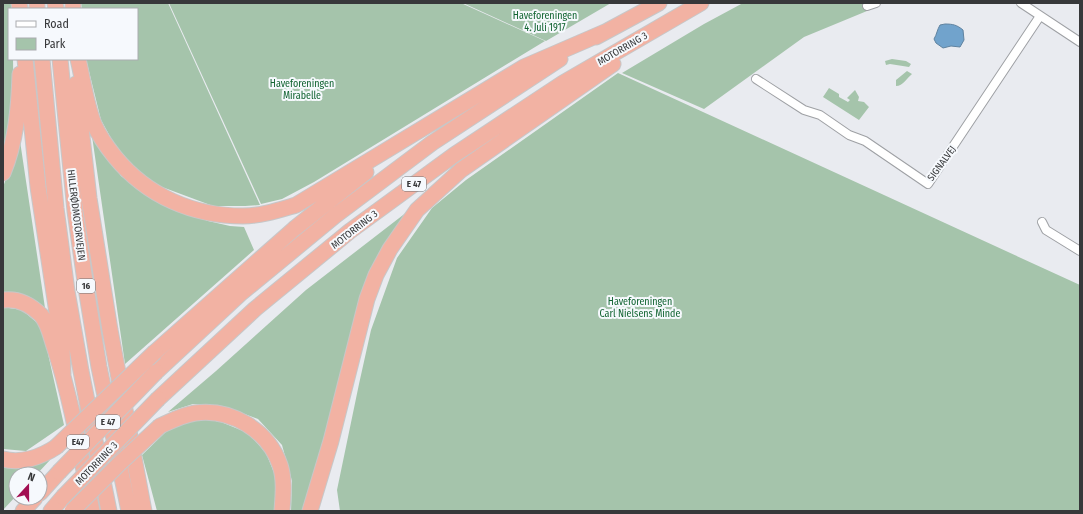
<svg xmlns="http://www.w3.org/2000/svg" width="1083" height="514" font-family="'Fira Sans Condensed',sans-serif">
	<rect width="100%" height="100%" fill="#e9ebf0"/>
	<path fill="#a5c4ab" d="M3 3H11V9H9V59H13C14 93 9 125 3 159Z
		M81 3H168L260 205 245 206H213L146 181 117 149 101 120 86 59H137V9H82Z
		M169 3H461L545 41 314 182 282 199 261 204Z
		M463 3H611L546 41Z
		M743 3H862L867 11 804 37 704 109 622 73 704 24Z
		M892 59 906 61 911 64 909 67 890 64 886 65 885 61Z
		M907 71 912 74C907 78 903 86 896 86V80Z
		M618 73 1080 285V511H340L337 490 359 384 371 330 397 258 432 208 466 180Z
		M829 88 839 94V97L848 102 850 100 847 98 855 90 859 97 858 101 864 102 869 107 859 120 823 97Z
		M92 136 121 176 157 201 208 221 230 226 244 227 254 250 125 364Z
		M20 141 45 308 23 296H3V187Z
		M416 205 364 289 304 511H291L292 481 282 445 258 419 223 406 193 404 168 412 216 371 306 290Z
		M3 307 22 310 42 327 64 425 26 451 3 449Z
		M199 418 221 422 248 433 266 453 277 480V511H157L142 455 176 422Z
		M50 460 37 474H16V496L3 510V464L20 466Z"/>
	<path fill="#71a3cc" stroke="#6083a0" d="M945 24C953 24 957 25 963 30L964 40 960 47 951 46 943 48 936 43 934 39C937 34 937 30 940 25Z"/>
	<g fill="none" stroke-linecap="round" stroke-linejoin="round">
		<defs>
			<path id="street" d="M1021 3 1080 42
				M867 6 876 3
				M756 79 804 110 820 115 849 135 865 141 928 184 1040 16
				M1042 222 1046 230 1080 251"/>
			<path id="highway" d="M19 3 20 9
				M37 3V9
				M55 3 56 9
				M73 3V9
				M596 37 659 3
				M25 59 38 187 62 346 63 374
				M42 59 56 208 67 291 81 371 109 511
				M60 59 75 211 86 288 99 367 129 511
				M78 59C83 80 86 104 94 124 99 136 107 147 115 157 147 196 193 216 243 216 261 216 279 210 296 205L524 67 605 32
				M76 84 89 198 110 330 144 511
				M3 173C16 142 19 107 20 74
				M3 300C18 298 31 305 41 315 49 324 51 338 55 349 72 402 81 457 92 511
				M155 352 294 229 366 172
				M156 372 240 294 336 215 432 143 560 59
				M158 399 255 309 350 231 454 155 563 83 701 3
				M160 426C171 421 182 415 195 413 231 408 268 430 280 465 285 480 283 496 282 511
				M3 459C21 464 41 457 56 447
				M40 493 59 472
				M23 511 35 498
				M51 511 63 497
				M310 511 331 441 367 299 376 275 390 249 417 210 461 170 613 64"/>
		</defs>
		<use href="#street" stroke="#9ea0a4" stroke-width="10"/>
		<use href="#highway" stroke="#c7c7c8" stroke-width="17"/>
		<use href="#street" stroke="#fff" stroke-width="8"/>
		<use href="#highway" stroke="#f2b2a3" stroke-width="15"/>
		<defs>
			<path id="highway-bridge" d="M56 447 155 352
				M59 472 156 372
				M63 497 158 399
				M72 511 120 463 160 426"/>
		</defs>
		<use href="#highway-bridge" stroke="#c7c7c8" stroke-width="17" stroke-linecap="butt"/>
		<use href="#highway-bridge" stroke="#f2b2a3" stroke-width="15"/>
	</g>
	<g text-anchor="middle" stroke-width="4" stroke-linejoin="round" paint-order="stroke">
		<g fill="#f6f9fd" stroke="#707274" stroke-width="1">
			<rect x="402" y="177" width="24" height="14" rx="3"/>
			<rect x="77" y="279" width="18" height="14" rx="3"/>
			<rect x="96" y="415" width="24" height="14" rx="3"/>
			<rect x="67" y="435" width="22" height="14" rx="3"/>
		</g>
		<g font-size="9" font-weight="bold" fill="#37383a">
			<text x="414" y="187">E 47</text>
			<text x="86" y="289">16</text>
			<text x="108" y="425">E 47</text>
			<text x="78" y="445">E47</text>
		</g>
		<g font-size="10" fill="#106330" stroke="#f6f9fd">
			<text x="545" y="19">Haveforeningen<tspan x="545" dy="12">4. Juli 1917</tspan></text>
			<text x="302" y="87">Haveforeningen<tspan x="302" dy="12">Mirabelle</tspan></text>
			<text x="640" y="305">Haveforeningen<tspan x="640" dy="12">Carl Nielsens Minde</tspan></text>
		</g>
		<g font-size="10" fill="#37383a" stroke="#f6f9fd">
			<text transform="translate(622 48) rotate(-30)" y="4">MOTORRING 3</text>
			<text transform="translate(941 163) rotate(-54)" y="4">SIGNALVEJ</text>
			<text transform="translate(77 215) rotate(83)" y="4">HILLERØDMOTORVEJEN</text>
			<text transform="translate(354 229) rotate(-38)" y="4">MOTORRING 3</text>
			<text transform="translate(96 463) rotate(-46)" y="4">MOTORRING 3</text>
		</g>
	</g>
	<rect width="1083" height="514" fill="none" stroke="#37383a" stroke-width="8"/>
	<rect x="8" y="8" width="130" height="52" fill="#f6f9fd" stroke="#aaacaf"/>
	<rect x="16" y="21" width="20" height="6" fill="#ffffff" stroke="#aaacaf"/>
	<text x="44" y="28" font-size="12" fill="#37383a">Road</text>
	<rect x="16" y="38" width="20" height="12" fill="#a5c4ab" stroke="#aaacaf"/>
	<text x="44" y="48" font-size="12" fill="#37383a">Park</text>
	<g transform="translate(28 486) rotate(21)"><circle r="19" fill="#f6f9fd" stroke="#aaacaf"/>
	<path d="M0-3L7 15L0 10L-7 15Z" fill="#a20f52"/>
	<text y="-6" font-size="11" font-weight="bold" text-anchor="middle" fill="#37383a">N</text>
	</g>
</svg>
